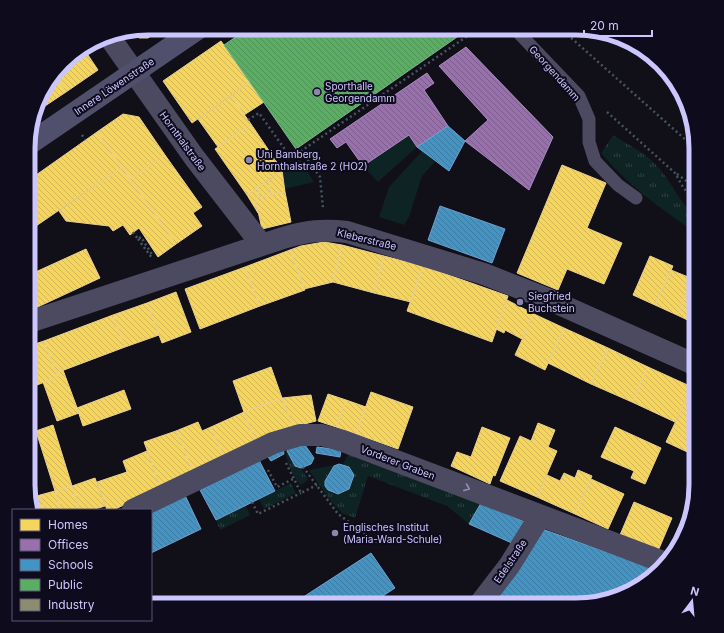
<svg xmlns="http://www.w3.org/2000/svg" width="724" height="633" font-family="Inter,sans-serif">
	<defs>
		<pattern id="grass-tufts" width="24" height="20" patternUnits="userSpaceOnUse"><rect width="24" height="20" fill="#0e2323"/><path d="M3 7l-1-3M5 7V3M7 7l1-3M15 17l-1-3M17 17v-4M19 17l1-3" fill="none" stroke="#304144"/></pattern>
		<pattern id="homes-back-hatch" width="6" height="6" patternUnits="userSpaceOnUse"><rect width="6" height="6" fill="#f6d55c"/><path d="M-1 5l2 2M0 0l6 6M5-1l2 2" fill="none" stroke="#d1b659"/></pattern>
		<pattern id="offices-back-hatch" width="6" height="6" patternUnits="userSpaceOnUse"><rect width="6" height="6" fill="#9970ab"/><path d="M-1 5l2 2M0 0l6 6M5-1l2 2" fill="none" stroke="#795d8a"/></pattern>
		<pattern id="schools-back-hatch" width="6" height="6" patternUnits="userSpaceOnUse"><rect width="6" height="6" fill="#4393c3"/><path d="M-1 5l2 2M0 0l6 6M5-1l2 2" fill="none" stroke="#41799f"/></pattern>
		<pattern id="public-back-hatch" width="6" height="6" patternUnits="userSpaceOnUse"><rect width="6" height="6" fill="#5aae61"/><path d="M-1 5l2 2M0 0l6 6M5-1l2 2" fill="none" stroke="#53915c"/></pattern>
		<pattern id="industry-back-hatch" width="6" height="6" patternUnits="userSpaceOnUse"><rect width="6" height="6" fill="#8c8c6e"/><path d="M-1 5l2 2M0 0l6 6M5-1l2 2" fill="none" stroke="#747464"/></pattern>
	</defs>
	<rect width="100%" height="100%" fill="#110f18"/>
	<path fill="url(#grass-tufts)" d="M613 135C629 145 648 154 660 169 673 185 680 203 696 216V233C662 209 628 186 601 153Z
		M288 446 287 451 294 466 301 468 308 480 301 485C292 477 285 458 285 447Z
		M350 451 481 503 469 524 447 506 368 476 355 518 342 513 329 499 309 470 339 464C330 468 325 477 325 486L332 493C351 497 363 472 343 464Z
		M291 483 296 493 264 509 259 499Z
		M246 506 250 515 220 530 216 520Z"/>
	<path fill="#0e2323" d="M409 135 417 147 378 182 363 166Z
		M422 151 435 162 422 176 409 217 404 225 379 217 389 187Z
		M299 158 314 182 285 189 282 170Z"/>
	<path fill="url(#homes-back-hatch)" stroke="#e9d08d" d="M148 28H162L148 38H139L134 30Z
		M221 41 250 82 192 123 163 81Z
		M84 49 98 70 66 92 54 75 69 58Z
		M54 75 66 92 36 112 44 88Z
		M250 82 264 102 244 115 231 96Z
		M231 96 251 124 218 147 198 119Z
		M123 114 139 117 165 155 130 179 97 132Z
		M251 124 282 170 247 195 215 149Z
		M97 132 122 167 36 226 29 216V180Z
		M165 155 202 207 193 213 202 226 176 244 130 179Z
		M562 165 606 183 587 228 622 243 604 284 567 269 558 290 517 273Z
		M122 167 176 244 158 257 139 228 130 235 123 225 113 231 109 226 66 221 59 211Z
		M282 170 285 192 271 195 269 180Z
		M269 180 271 195 259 197 258 187Z
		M258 187 259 197 255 198 258 213 247 195Z
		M285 192 291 222 262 229 255 198Z
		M324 242 342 245 333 282 304 289 290 250 301 246Z
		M342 245 384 256 374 293 333 282Z
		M86 249 100 278 29 311V275Z
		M290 250 305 290 260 306 245 267Z
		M384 256 423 266 411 302 374 293Z
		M650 256 673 266 655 305 633 295Z
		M423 266 508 296 492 342 407 311Z
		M245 267 260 306 200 329 185 289Z
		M671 270 693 279 677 315 655 305Z
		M693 279 696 281V324L677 315Z
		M176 292 191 332 162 343 147 303Z
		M507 300 534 314 522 339 505 330 504 333 496 329Z
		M147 303 159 335 125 347 113 315Z
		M534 314 564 328 545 370 515 355Z
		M113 315 125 347 56 373 44 341Z
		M564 328 608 348 591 384 548 363Z
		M44 341 58 377 29 388V346Z
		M608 348 648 367 632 402 591 384Z
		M271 367 282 398 244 412 233 381Z
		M648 367 692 387 675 422 632 402Z
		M63 370 79 413 57 421 43 382 58 377 56 373Z
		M692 387 696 389V456L666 442Z
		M124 390 131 409 83 426 77 408Z
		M371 392 413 407 398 449 356 434Z
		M328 394 346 400 336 427 318 421Z
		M311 395 316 421 293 427 282 398Z
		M282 398 293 427 256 443 244 412Z
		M346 400 366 407 356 434 336 427Z
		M244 412 256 443 225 460 211 427Z
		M198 422 202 431 211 427 225 460 194 473 176 431Z
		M538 423 555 430 548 447 557 451 537 497 500 481 520 436 531 441Z
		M53 425 72 486 55 491 36 431Z
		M482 427 510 438 495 476 493 475 490 484 451 466 457 452 471 457Z
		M615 427 661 448 645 484 631 478 634 471 601 457Z
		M176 431 194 473 161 488 144 442Z
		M147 451 161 488 113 510H107L97 482 127 472 123 461Z
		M578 470 592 476 575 514 537 497 547 475 560 481 564 473 575 478Z
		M95 478 105 506 92 510H80L72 486Z
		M591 479 624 494 608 529 575 514Z
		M72 486 80 510H61L55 491Z
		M55 491 61 510H45L40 495Z
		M40 495 45 510H32L30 499Z
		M634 502 672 518 658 551 620 535Z"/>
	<path fill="url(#offices-back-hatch)" stroke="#a88ac4" d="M466 47 553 137 529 190 465 141 488 120 439 66Z
		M427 73 434 83 424 90 448 126 417 147 409 135 363 166 346 142 337 148 330 139Z"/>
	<path fill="url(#schools-back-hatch)" stroke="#6ca2d5" d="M448 126 465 141 449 171 417 147Z
		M440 206 505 229 492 263 428 240Z
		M305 445 314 458 311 464 301 468 295 466 287 451 288 446Z
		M283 447 284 454 271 461 265 453Z
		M317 447 341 450 340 457 316 453Z
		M259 460 275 491 216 520 200 490Z
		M339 464 349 467 354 475 349 489 338 494 328 490 325 486V481L334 466Z
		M183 491 201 529 151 553V510Z
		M481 503 525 522 514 544 469 524Z
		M542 529 660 571 622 596 584 605H489Z
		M371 553 395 588 369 605H291Z"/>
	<path fill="url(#public-back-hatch)" stroke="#7cb590" d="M249 28H470L296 149 224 45Z"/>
	<path fill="url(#industry-back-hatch)" stroke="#9f9d9a" d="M683 517 689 519 687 531 681 540 674 537Z"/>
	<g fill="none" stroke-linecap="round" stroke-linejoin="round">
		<path stroke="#465562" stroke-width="2.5" stroke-dasharray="2 3" stroke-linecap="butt" d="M560 28 696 149
			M643 50 687 102
			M607 112 675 173 683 187 696 204
			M248 120 259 113 291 158 479 28
			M82 135 85 140
			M302 151 320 177 323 208
			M677 174 696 188
			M133 232 138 239 141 237 153 256
			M138 239 152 258
			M286 463 301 493 317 485
			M303 467 338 514 377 542
			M268 470 277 487 293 479
			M252 502 258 514 301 493"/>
		<path stroke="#4b4a61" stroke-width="13" d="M514 28 579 96 589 119V142L595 161 618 185 636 198"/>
		<path stroke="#4b4a61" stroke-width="22" d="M108 35 194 157 262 245
			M29 322 283 238C307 231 323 229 347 232L484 274 550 300 696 365
			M133 510 273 443 300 435H322L343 441 666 563
			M479 605 509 566 540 516"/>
		<path stroke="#50506c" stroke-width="22" d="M29 144 199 28"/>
	</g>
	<defs><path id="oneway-chevron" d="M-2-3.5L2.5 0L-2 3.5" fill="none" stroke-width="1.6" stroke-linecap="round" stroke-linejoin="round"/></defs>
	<use stroke="#928eb8" href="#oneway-chevron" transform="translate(467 488) rotate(22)"/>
	<g fill="#8b86ae" stroke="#0e0b1c" stroke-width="1.5">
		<circle cx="317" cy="92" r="4"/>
		<circle cx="249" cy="160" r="4"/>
		<circle cx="520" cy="302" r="4"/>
		<circle cx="335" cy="533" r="4"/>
	</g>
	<g text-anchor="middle" stroke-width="4" stroke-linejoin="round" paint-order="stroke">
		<g font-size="10" fill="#ccc6ff" stroke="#0e0b1c">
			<text transform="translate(555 73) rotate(48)" y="4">Georgendamm</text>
			<text transform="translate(114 86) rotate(-34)" y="4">Innere Löwenstraße</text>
			<text transform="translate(183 141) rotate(54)" y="4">Hornthalstraße</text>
			<text transform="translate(367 239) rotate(14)" y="4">Kleberstraße</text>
			<text transform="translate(398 462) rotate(21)" y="4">Vorderer Graben</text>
			<text transform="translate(510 561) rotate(-56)" y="4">Edelstraße</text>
		</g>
		<g font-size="10" fill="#ccc6ff" stroke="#0e0b1c" text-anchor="start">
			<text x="325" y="90">Sporthalle<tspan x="325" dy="12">Georgendamm</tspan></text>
			<text x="257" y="158">Uni Bamberg,<tspan x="257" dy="12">Hornthalstraße 2 (HO2)</tspan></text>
			<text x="528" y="300">Siegfried<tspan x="528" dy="12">Buchstein</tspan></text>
			<text x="343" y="531">Englisches Institut<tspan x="343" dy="12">(Maria-Ward-Schule)</tspan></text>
		</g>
	</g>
	<path d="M0 0H724V633H0ZM148 35H576A113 113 0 0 1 689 148V485A113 113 0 0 1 576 598H148A113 113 0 0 1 35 485V148A113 113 0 0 1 148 35Z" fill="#0e0b1c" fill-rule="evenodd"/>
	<path fill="none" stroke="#ccc6ff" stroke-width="5" d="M148 35H576A113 113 0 0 1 689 148V485A113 113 0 0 1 576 598H148A113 113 0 0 1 35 485V148A113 113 0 0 1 148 35Z"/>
	<rect x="12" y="509" width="140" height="112" fill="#0e0b1c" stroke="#5a5677"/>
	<rect x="20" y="519" width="20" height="12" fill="#f6d55c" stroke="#5a5677"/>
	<text x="48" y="529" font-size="12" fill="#ccc6ff">Homes</text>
	<rect x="20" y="539" width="20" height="12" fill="#9970ab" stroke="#5a5677"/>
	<text x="48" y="549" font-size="12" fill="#ccc6ff">Offices</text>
	<rect x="20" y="559" width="20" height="12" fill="#4393c3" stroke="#5a5677"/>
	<text x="48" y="569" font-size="12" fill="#ccc6ff">Schools</text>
	<rect x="20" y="579" width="20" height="12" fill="#5aae61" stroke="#5a5677"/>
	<text x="48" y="589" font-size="12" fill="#ccc6ff">Public</text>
	<rect x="20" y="599" width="20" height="12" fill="#8c8c6e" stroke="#5a5677"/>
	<text x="48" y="609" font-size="12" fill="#ccc6ff">Industry</text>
	<g transform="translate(692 601) rotate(16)" stroke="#0e0b1c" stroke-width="3" paint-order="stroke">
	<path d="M0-3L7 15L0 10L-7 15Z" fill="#ccc6ff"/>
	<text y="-6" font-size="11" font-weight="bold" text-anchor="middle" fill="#ccc6ff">N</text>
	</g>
	<path d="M584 30v6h68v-6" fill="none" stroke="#ccc6ff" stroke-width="2"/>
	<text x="590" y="30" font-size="12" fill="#ccc6ff" stroke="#0e0b1c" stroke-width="3" paint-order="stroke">20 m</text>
</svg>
